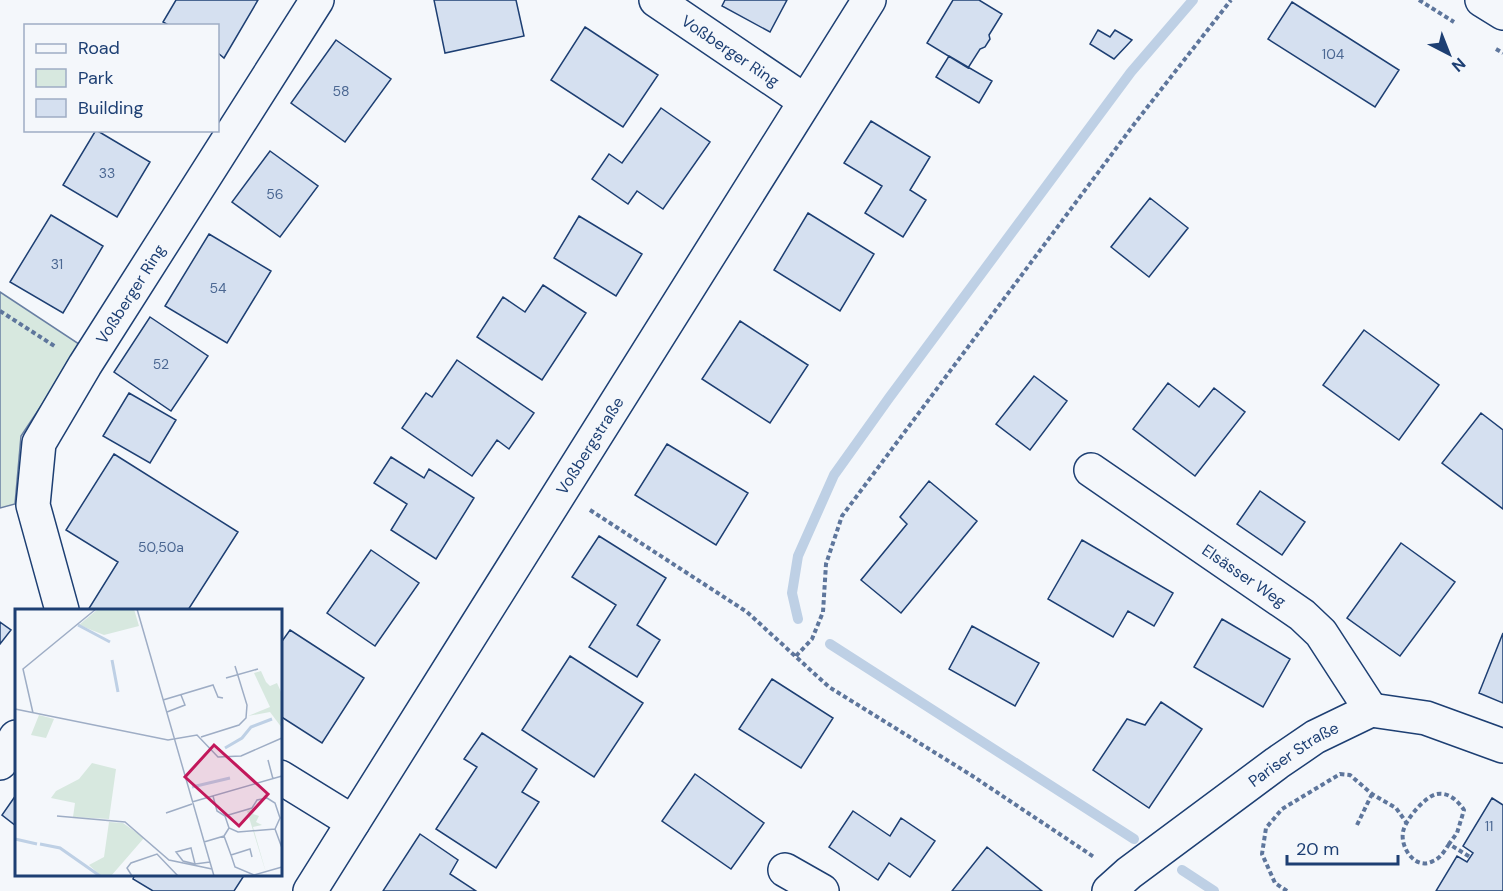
<svg xmlns="http://www.w3.org/2000/svg" width="1503" height="891" font-family="'DM Sans',sans-serif">
	<rect width="100%" height="100%" fill="#f4f7fb"/>
	<path fill="#d7e8df" stroke="#687fa3" stroke-width="1.5" d="M0 292 79 344 65 370 21 436 15 504 0 508Z"/>
	<g fill="none" stroke-linecap="round" stroke-linejoin="round">
		<path stroke="#bed0e5" stroke-width="10" d="M798 619 792 593 798 556 834 475 889 398 1131 72 1193 0
			M830 644 1134 839
			M1182 870 1214 891"/>
	</g>
	<path fill="#d5e0f0" stroke="#1d3f73" stroke-width="1.5" d="M176 0H258L224 58 218 53V26H170L163 22Z
		M434 0H516L524 36 445 53Z
		M725 0H787L770 32 722 6Z
		M953 0H979L1002 14 989 35 990 39 985 47 980 49 968 68 927 43Z
		M1292 2 1399 70 1375 107 1268 39Z
		M585 27 658 75 623 127 551 80Z
		M1098 30 1110 37 1115 30 1132 40 1114 59 1090 44Z
		M336 40 391 79 345 142 291 103Z
		M949 56 992 81 979 103 936 77Z
		M661 108 710 142 663 209 637 191 628 204 592 179 609 154 622 163Z
		M871 121 930 157 910 190 926 200 903 237 865 213 882 186 844 163Z
		M96 130 150 162 117 217 63 185Z
		M270 151 318 186 280 237 232 202Z
		M1150 198 1188 228 1149 277 1111 247Z
		M808 213 874 254 840 311 774 270Z
		M51 215 103 246 63 313 10 282Z
		M579 216 642 254 616 296 554 258Z
		M209 234 271 271 227 343 165 306Z
		M543 285 586 313 542 380 477 337 503 297 525 312Z
		M150 317 208 356 171 411 114 372Z
		M740 321 808 365 770 423 702 379Z
		M1364 330 1439 385 1399 440 1323 385Z
		M457 360 534 413 509 449 497 440 472 476 402 428 426 393 432 397Z
		M1034 376 1067 401 1030 450 996 424Z
		M1168 383 1199 407 1214 388 1245 412 1195 476 1133 429Z
		M129 393 176 420 150 463 103 436Z
		M1481 413 1503 430V509L1442 463Z
		M667 444 748 493 716 545 635 495Z
		M114 454 238 532 188 610H88L118 562 66 530Z
		M391 457 424 478 429 469 474 498 436 559 391 530 407 504 374 483Z
		M929 481 977 521 901 613 861 580 907 524 900 517Z
		M1260 491 1305 522 1282 555 1237 524Z
		M599 536 666 578 637 625 660 640 637 677 589 647 616 605 572 577Z
		M1082 540 1173 593 1154 626 1128 611 1113 637 1048 599Z
		M1401 543 1455 582 1400 656 1347 618Z
		M371 550 419 583 375 646 327 613Z
		M1222 619 1290 659 1263 707 1194 667Z
		M0 622 11 630 0 644Z
		M972 626 1039 663 1015 706 949 669Z
		M290 630 364 678 322 743 280 716V644Z
		M1503 633V703L1479 693Z
		M570 656 643 703 594 777 522 730Z
		M772 679 833 718 801 768 739 729Z
		M1161 702 1202 729 1149 808 1093 770 1127 719 1145 725Z
		M482 733 537 769 522 792 539 802 496 868 436 829 477 767 464 759Z
		M695 774 764 823 731 869 662 821Z
		M16 795V826L2 815Z
		M1492 798 1503 805V891H1436L1457 856 1467 862 1473 853 1463 846Z
		M853 811 890 836 901 818 935 841 910 877 889 863 878 880 829 847Z
		M420 834 458 860 450 874 476 891H383Z
		M987 847 1042 891H952Z
		M135 874H245L234 891H153L133 879Z"/>
	<g fill="none" stroke-linecap="round" stroke-linejoin="round">
		<defs>
			<g id="street">
				<path id="s1" d="M656 0 805 101"/>
				<path id="s2" d="M1091 470 1302 615 1321 633 1371 710"/>
				<path id="s3" d="M62 610 33 505 39 443 85 365 317 0"/>
				<path d="M0 763 16 737"/>
				<path d="M280 777 353 822"/>
				<path d="M785 870 822 891"/>
				<path id="s4" d="M310 891 869 0"/>
				<path id="s5" d="M1109 891 1129 873 1277 763 1315 737 1371 710 1426 718 1503 746"/>
			</g>
			<path id="secondary" d="M1482 0 1503 13"/>
		</defs>
		<use href="#street" stroke="#1d3f73" stroke-width="36"/>
		<use href="#secondary" stroke="#1d3f73" stroke-width="36"/>
		<path stroke="#5e769c" stroke-width="4" stroke-dasharray="4.5 3" stroke-linecap="butt" d="M1419 0 1454 22
			M1496 49 1503 53
			M0 311 56 347
			M590 510 747 612 829 687 971 775 1094 857
			M796 656 812 639 823 612 826 564 842 516 1135 123 1231 0
			M1357 825 1372 794
			M1449 844C1445 850 1441 858 1433 861 1416 871 1400 848 1403 832 1405 820 1425 796 1437 794 1449 792 1458 801 1464 810L1457 833 1449 844 1470 857
			M1287 891 1275 883 1262 854 1266 828 1282 809 1340 774 1350 775 1372 794 1396 808 1406 822"/>
		<use href="#street" stroke="#f4f7fb" stroke-width="33"/>
		<use href="#secondary" stroke="#f4f7fb" stroke-width="33"/>
	</g>
	<g text-anchor="middle" stroke-width="4.5" stroke-linejoin="round" paint-order="stroke">
		<g font-size="14" fill="#4b6792">
			<text x="1333" y="59">104</text>
			<text x="341" y="96">58</text>
			<text x="107" y="178">33</text>
			<text x="275" y="199">56</text>
			<text x="57" y="269">31</text>
			<text x="218" y="293">54</text>
			<text x="161" y="369">52</text>
			<text x="161" y="552">50,50a</text>
			<text x="1489" y="831">11</text>
		</g>
		<g font-size="16" fill="#1d3f73" stroke="#f4f7fb">
			<text dy="6" stroke="none"><textPath href="#s1" startOffset="90">Voßberger Ring</textPath></text>
			<text dy="6" stroke="none"><textPath href="#s3" startOffset="346">Voßberger Ring</textPath></text>
			<text dy="6" stroke="none"><textPath href="#s4" startOffset="526">Voßbergstraße</textPath></text>
			<text dy="6" stroke="none"><textPath href="#s2" startOffset="186">Elsässer Weg</textPath></text>
			<text dy="6" stroke="none"><textPath href="#s5" startOffset="230">Pariser Straße</textPath></text>
		</g>
	</g>
	<g transform="translate(15 609)">
		<rect width="267" height="267" fill="#f4f7fb"/>
		<path d="M83 0H119L124 17 89 26 64 16ZM246 62 251 73 255 77 262 74 267 85V119L255 103 233 107 255 98 239 64ZM24 106 39 110 31 129 16 126ZM77 154 101 160 94 210 58 208 60 194 36 189 41 182 64 170ZM241 199 238 205 244 207 241 213 247 216 238 218 252 267 232 202ZM94 213 108 214 129 229 96 267H86L74 256 89 248Z" fill="#d7e8df"/>
		<path fill="none" stroke="#bed0e5" stroke-width="3" d="M63 16 95 33M97 51 103 83M210 139 227 129 236 118 257 110M177 178 215 169M0 230 22 235M25 235 45 239 85 267"/>
		<path fill="none" stroke="#9eadc5" stroke-width="1.5" d="M122 0 199 267M211 69 243 60M148 91 198 76 203 88 208 89M0 100 153 131 182 126 203 148 226 147 267 129M152 103 170 96 166 86M18 104 8 60 81 0M186 128 224 116 231 109 232 96 220 57M253 151 258 170M198 187 202 202 210 207M252 189 260 194 265 209 260 220 223 223 214 219 210 207 237 199 242 191ZM177 193 267 167M151 204 177 195M42 207 110 213 154 251 197 260M260 220 267 239M209 227 216 246M189 233 209 227 214 219M237 248 235 240 216 246 220 258 239 266 267 258M180 255 176 239 161 243 168 252 180 255 195 253M117 267 112 259 116 254 142 245 163 267"/>
		<path fill="#c2185b" fill-opacity="0.15" stroke="#c2185b" stroke-width="3" d="M199 136 253 185 224 217 170 168Z"/>
		<rect width="267" height="267" fill="none" stroke="#1d3f73" stroke-width="3"/>
	</g>
	<rect x="24" y="24" width="195" height="108" fill="#f4f7fb" stroke="#9eadc5" stroke-width="1.5"/>
	<rect x="36" y="44" width="30" height="9" fill="#f4f7fb" stroke="#9eadc5" stroke-width="1.5"/>
	<text x="78" y="54" font-size="18" fill="#1d3f73">Road</text>
	<rect x="36" y="69" width="30" height="18" fill="#d7e8df" stroke="#9eadc5" stroke-width="1.5"/>
	<text x="78" y="84" font-size="18" fill="#1d3f73">Park</text>
	<rect x="36" y="99" width="30" height="18" fill="#d5e0f0" stroke="#9eadc5" stroke-width="1.5"/>
	<text x="78" y="114" font-size="18" fill="#1d3f73">Building</text>
	<g transform="translate(1449 54) rotate(138)" stroke="#f4f7fb" stroke-width="4.5" paint-order="stroke">
	<path d="M0-4.5L10 22L0 15L-10 22Z" fill="#1d3f73"/>
	<text y="-9" font-size="16" font-weight="bold" text-anchor="middle" fill="#1d3f73">N</text>
	</g>
	<path d="M1287 855v9h111v-9" fill="none" stroke="#1d3f73" stroke-width="3"/>
	<text x="1296" y="855" font-size="18" fill="#1d3f73" stroke="#f4f7fb" stroke-width="4.5" paint-order="stroke">20 m</text>
</svg>
